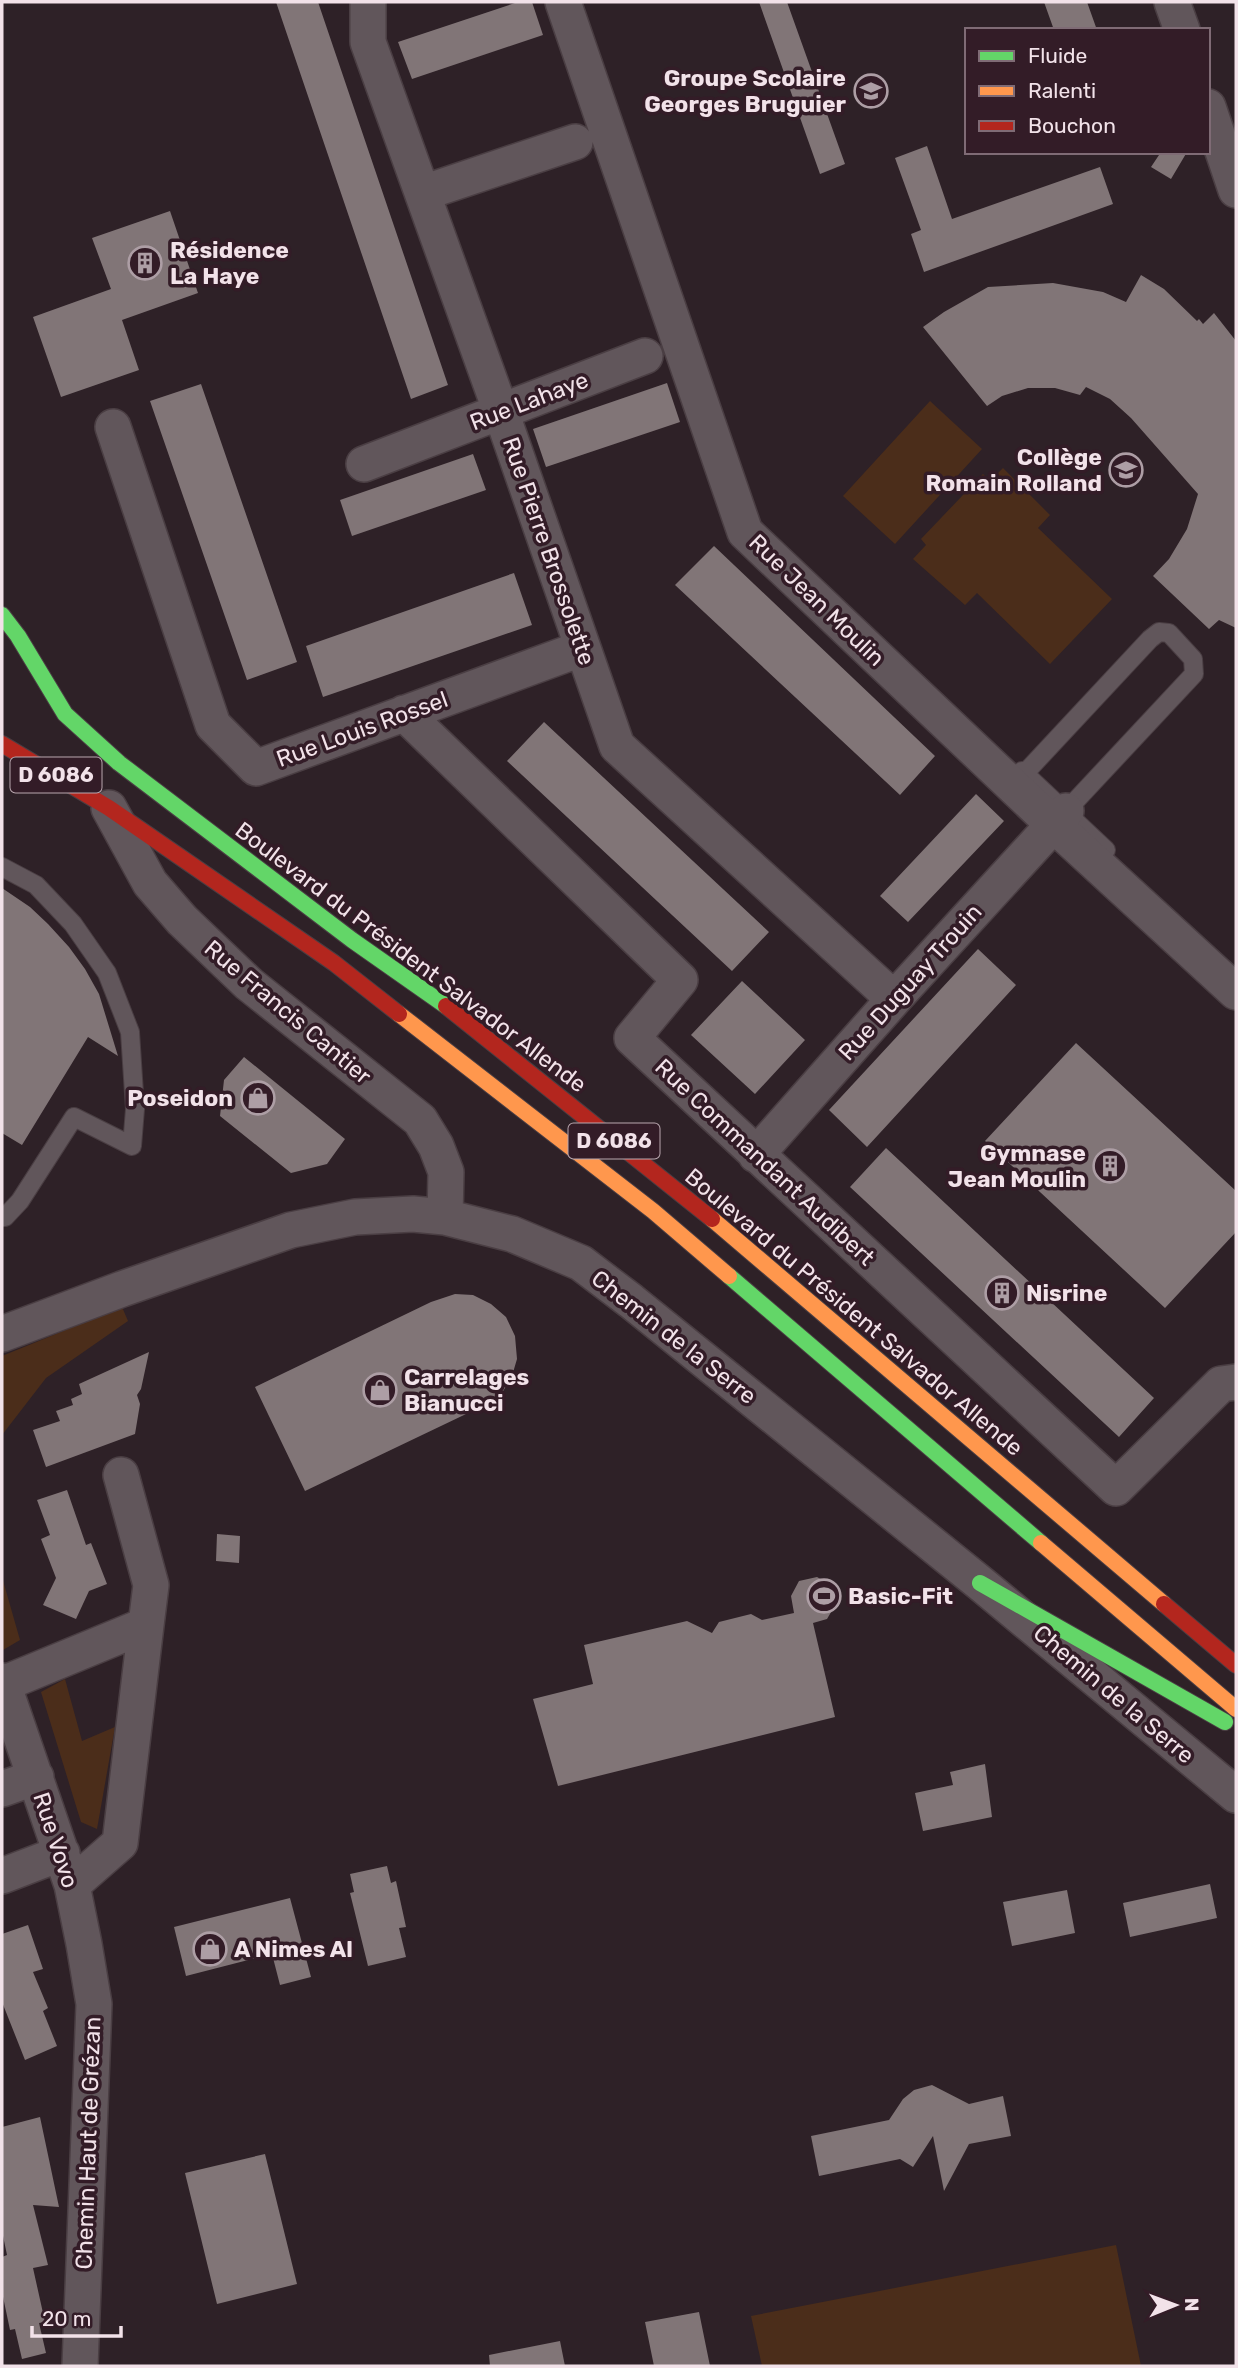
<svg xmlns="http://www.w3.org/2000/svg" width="1238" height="2368" font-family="Rubik,sans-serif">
	<rect width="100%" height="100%" fill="#2e2127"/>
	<path fill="#4b2d1a" d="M930 401 982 449 895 544 843 496Z
		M1003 468 1050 515 1038 528 1112 599 1050 664 977 593 965 605 913 559 926 545 921 539 983 474 990 481Z
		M122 1307 128 1321 46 1378 2 1435V1356Z
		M2 1577 20 1640 3 1650 2 1647Z
		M65 1679 82 1741 115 1727 97 1829 81 1822 41 1692Z
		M1116 2245 1141 2366H762L751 2316Z"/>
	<path fill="#817577" d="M276 2H318L448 385 411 399Z
		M518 2H532L543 35 412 79 398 42Z
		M759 2H787L845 164 820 174Z
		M1044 2H1087L1097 30H1054Z
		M927 146 952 219 1100 167 1113 204 924 272 911 234 921 230 895 158Z
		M1161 152H1187L1171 179 1151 167Z
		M170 211 198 293 122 320 139 370 61 397 33 317 111 289 92 238Z
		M1141 275 1164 289 1197 321 1199 319 1203 324 1214 313 1236 341V628L1219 620 1209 629 1153 576 1169 559 1187 529 1198 494 1131 418 1110 399 1086 387 1080 395 1055 388H1028L1002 396 987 406 923 327 944 312 988 287 1053 283 1103 292 1126 302Z
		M667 383 680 422 546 467 533 429Z
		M201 384 297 662 247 680 150 401Z
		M473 454 486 490 352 536 340 500Z
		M714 546 935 756 900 795 675 585Z
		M514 573 532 625 323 697 306 646Z
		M544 722 769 932 732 971 507 761Z
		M976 794 1004 821 908 922 880 896Z
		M2 888 30 907 48 924 69 947 85 969 99 994 118 1056 88 1037 22 1145 2 1133Z
		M978 949 1016 985 867 1147 829 1110Z
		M742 981 805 1040 755 1094 691 1035Z
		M1076 1043 1236 1191V1232L1165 1308 985 1141Z
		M244 1057 345 1139 327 1164 291 1173 220 1116 224 1080Z
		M886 1148 1154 1398 1119 1437 850 1187Z
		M455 1294 473 1295 491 1304 506 1317 515 1336 517 1359 512 1376 502 1393 487 1404 305 1491 255 1387 431 1302Z
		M149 1352 141 1389 137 1395 140 1404 135 1434 46 1467 33 1430 60 1421 56 1411 73 1405 71 1399 82 1394 79 1384Z
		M67 1490 86 1545 91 1543 107 1584 89 1591 76 1619 43 1605 56 1578 41 1539 50 1535 37 1500Z
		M217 1534 240 1536 239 1563 216 1561Z
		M817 1577 833 1586 837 1602 827 1619 813 1623 835 1717 558 1786 533 1699 593 1684 584 1645 687 1621 712 1633 719 1622 751 1614 762 1620 794 1613 791 1596 799 1581Z
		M985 1764 992 1817 923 1831 915 1793 953 1785 950 1772Z
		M387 1866 391 1883 396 1881 406 1927 399 1928 406 1957 368 1966 350 1893 354 1892 350 1874Z
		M1210 1884 1217 1918 1130 1937 1123 1903Z
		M1067 1890 1075 1933 1012 1946 1003 1902Z
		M290 1898 311 1977 280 1985 272 1954 186 1976 174 1927Z
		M28 1925 43 1969 33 1972 48 2008 43 2011 57 2046 25 2060 2 2002V1934Z
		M932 2085 969 2104 1003 2096 1011 2136 969 2144 944 2191 933 2136 913 2167 900 2159 819 2176 811 2136 889 2120 903 2099 914 2090Z
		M40 2117 59 2207 33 2205 48 2265 33 2268 45 2322 39 2323 46 2353 22 2359 15 2329 10 2330 2 2292V2257L7 2255 2 2231V2127Z
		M265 2154 297 2284 217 2304 185 2173Z
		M699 2312 710 2366H654L645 2322Z
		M560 2341 565 2366H490L489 2355Z"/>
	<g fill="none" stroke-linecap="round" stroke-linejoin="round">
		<defs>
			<path id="lane" d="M1022 771 1106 850
				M1025 773 1150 639 1159 632 1169 633 1193 659 1194 674 1066 811
				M2 867 36 885 73 924 107 973 130 1032 135 1109 132 1146 74 1117 20 1201 5 1217H2"/>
			<path id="street" d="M368 2V42L501 412 617 746 894 999
				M563 2 745 532 1054 825 1236 992
				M1172 2 1182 30
				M1208 107 1236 190
				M423 193 575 142
				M113 427 213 725 256 768 583 648
				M364 464 645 356
				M404 713 680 980 632 1038 1116 1488 1221 1384 1236 1382
				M109 808 150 883 182 920 249 984 420 1120 436 1146 446 1172 445 1217
				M756 1155 894 999 1066 811
				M2 1334 122 1289 291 1230 355 1217 413 1214 445 1217 512 1234 581 1263 631 1301 980 1583 1236 1795
				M2 1681 72 1885 84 1944 94 2004 80 2366
				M3 1684 146 1625 151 1585 121 1475
				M2 1789 36 1777
				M2 1876 62 1853
				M72 1885 120 1843 146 1625"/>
			<path id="fast" d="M2 615 18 636 65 714 119 763 352 940 446 1006
				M729 1276 1041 1543
				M980 1583 1225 1722"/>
			<path id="slow" d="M399 1014 653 1211 729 1276
				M712 1219 1164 1604
				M1041 1543 1236 1709"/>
			<path id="jam" d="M2 744 109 808 334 963 399 1014
				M446 1006 712 1219
				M1164 1604 1236 1665"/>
		</defs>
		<use href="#lane" stroke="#4a3e43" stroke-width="20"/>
		<use href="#street" stroke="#4a3e43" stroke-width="38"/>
		<use href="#fast" stroke="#4a3e43" stroke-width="18"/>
		<use href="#slow" stroke="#4a3e43" stroke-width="18"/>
		<use href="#jam" stroke="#4a3e43" stroke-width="18"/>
		<use href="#lane" stroke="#61565b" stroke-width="18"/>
		<use href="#street" stroke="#61565b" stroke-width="35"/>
		<use href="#fast" stroke="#63d668" stroke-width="16"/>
		<use href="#slow" stroke="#ff974d" stroke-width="16"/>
		<use href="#jam" stroke="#b3261e" stroke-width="16"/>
	</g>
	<defs>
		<symbol id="school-ring" viewBox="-11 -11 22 22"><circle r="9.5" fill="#331c27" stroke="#ad9ea5" stroke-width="1.5"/><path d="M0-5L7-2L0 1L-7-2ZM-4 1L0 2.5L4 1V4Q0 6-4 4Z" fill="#ad9ea5"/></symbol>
		<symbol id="building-ring" viewBox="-11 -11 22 22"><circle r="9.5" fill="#331c27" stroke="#ad9ea5" stroke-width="1.5"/><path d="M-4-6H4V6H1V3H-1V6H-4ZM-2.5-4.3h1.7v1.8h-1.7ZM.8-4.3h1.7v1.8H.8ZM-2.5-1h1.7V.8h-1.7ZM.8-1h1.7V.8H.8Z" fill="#ad9ea5"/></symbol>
		<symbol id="shop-ring" viewBox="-11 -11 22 22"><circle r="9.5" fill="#331c27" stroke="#ad9ea5" stroke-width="1.5"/><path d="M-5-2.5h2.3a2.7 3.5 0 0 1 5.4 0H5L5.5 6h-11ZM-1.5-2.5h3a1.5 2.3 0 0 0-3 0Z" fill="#ad9ea5"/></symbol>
		<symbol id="stadium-ring" viewBox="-11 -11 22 22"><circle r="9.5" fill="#331c27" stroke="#ad9ea5" stroke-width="1.5"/><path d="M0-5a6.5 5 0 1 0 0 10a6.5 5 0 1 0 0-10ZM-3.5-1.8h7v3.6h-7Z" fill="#ad9ea5"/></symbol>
	</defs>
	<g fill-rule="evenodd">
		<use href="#school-ring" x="852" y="72" width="38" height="38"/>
		<use href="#building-ring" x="126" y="244" width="38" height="38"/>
		<use href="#school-ring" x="1107" y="451" width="38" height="38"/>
		<use href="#shop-ring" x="239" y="1079" width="38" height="38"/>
		<use href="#building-ring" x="1091" y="1147" width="38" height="38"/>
		<use href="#building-ring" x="983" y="1274" width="38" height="38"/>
		<use href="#shop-ring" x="361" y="1371" width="38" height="38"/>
		<use href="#stadium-ring" x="805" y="1577" width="38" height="38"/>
		<use href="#shop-ring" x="191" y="1930" width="38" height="38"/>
	</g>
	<g text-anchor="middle" stroke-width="7" stroke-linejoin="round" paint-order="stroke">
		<g fill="#331c27" stroke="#b9a7af" stroke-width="2">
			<rect x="10.5" y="757.5" width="91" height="35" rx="5"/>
			<rect x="568.5" y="1123.5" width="91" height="35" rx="5"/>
		</g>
		<g font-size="21" font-weight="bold" fill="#f2e2e9">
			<text x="56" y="782">D 6086</text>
			<text x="614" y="1148">D 6086</text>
		</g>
		<g font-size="23" font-weight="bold" fill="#f2e2e9" stroke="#331c27" text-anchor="start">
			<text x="846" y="86" text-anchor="end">Groupe Scolaire<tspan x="846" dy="26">Georges Bruguier</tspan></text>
			<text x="170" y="258">Résidence<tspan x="170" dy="26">La Haye</tspan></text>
			<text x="1102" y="465" text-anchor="end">Collège<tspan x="1102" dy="26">Romain Rolland</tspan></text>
			<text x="233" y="1106" text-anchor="end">Poseidon</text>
			<text x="1086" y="1161" text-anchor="end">Gymnase<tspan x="1086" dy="26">Jean Moulin</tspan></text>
			<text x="1026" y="1301">Nisrine</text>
			<text x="404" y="1385">Carrelages<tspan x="404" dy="26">Bianucci</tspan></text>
			<text x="848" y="1604">Basic-Fit</text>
			<text x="234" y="1957">A Nimes Al</text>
		</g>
		<g font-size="23" fill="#f2e2e9" stroke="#331c27">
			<text transform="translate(529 401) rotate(-21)" y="8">Rue Lahaye</text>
			<text transform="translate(549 551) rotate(71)" y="8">Rue Pierre Brossolette</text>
			<text transform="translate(817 600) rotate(44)" y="8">Rue Jean Moulin</text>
			<text transform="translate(362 729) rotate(-20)" y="8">Rue Louis Rossel</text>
			<text transform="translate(411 957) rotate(37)" y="8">Boulevard du Président Salvador Allende</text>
			<text transform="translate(910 982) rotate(-48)" y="8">Rue Duguay Trouin</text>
			<text transform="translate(288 1012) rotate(40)" y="8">Rue Francis Cantier</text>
			<text transform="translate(765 1162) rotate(43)" y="8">Rue Commandant Audibert</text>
			<text transform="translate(854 1312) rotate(40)" y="8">Boulevard du Président Salvador Allende</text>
			<text transform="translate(674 1337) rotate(38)" y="8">Chemin de la Serre</text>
			<text transform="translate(1114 1694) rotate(40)" y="8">Chemin de la Serre</text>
			<text transform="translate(56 1840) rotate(72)" y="8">Rue Vovo</text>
			<text transform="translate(88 2143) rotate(-88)" y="8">Chemin Haut de Grézan</text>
		</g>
	</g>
	<rect width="1238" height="2368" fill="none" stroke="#f2e2e9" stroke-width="7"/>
	<rect x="965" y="28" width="245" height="126" fill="#331c27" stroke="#7f6b75" stroke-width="2"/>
	<rect x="979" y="51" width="35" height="10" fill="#63d668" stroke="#7f6b75" stroke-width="2"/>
	<text x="1028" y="63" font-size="21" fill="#f2e2e9">Fluide</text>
	<rect x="979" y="86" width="35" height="10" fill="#ff974d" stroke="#7f6b75" stroke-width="2"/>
	<text x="1028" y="98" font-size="21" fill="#f2e2e9">Ralenti</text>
	<rect x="979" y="121" width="35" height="10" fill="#b3261e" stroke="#7f6b75" stroke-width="2"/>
	<text x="1028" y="133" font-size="21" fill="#f2e2e9">Bouchon</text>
	<g transform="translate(1175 2305) rotate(89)" stroke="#331c27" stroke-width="5" paint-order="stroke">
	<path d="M0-5L12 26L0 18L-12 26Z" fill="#f2e2e9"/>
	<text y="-10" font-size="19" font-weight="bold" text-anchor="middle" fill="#f2e2e9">N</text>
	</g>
	<path d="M32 2326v10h89v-10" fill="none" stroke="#f2e2e9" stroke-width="3.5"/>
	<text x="42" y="2326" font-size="21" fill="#f2e2e9" stroke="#331c27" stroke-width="5" paint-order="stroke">20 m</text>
</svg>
